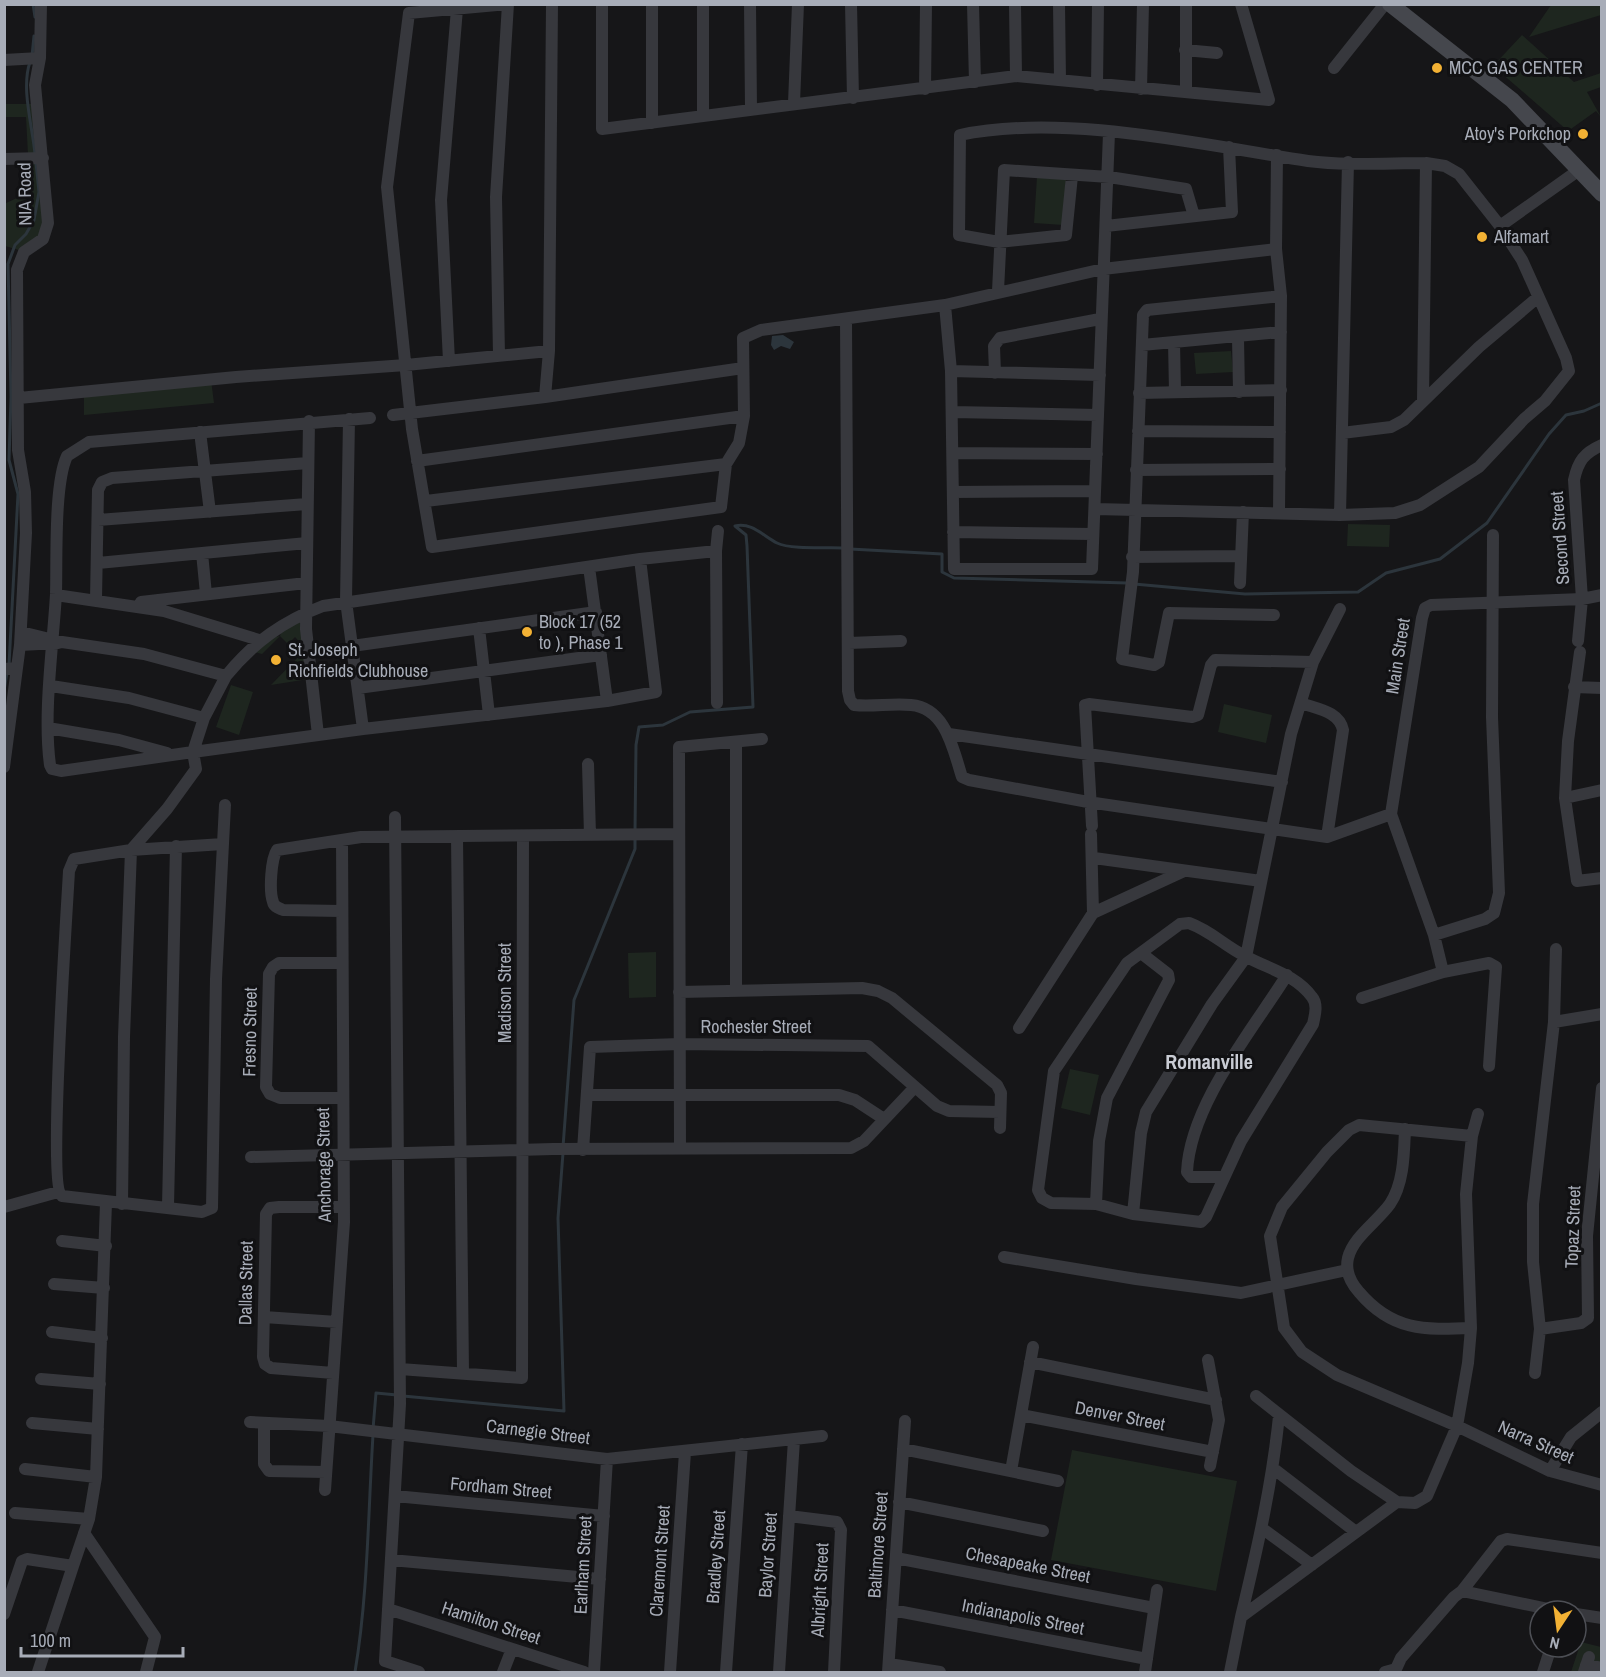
<svg xmlns="http://www.w3.org/2000/svg" width="1606" height="1677" font-family="'Archivo Narrow',sans-serif">
	<rect width="100%" height="100%" fill="#161618"/>
	<path fill="#1e261f" d="M1551 5H1601V15L1529 37Z
		M1522 35 1574 82 1601 73V87L1587 92 1601 117 1596 111 1568 131 1493 66Z
		M5 104H40L45 227 26 252 5 246 4 204 30 192 26 117H5Z
		M1037 177 1066 179 1063 225 1034 223Z
		M1231 351 1233 372 1196 374 1194 353Z
		M211 380 214 403 84 415V395Z
		M1348 524 1390 525 1389 547 1347 546Z
		M307 615 315 678 271 685 306 649 295 637 288 644 280 636 262 654 254 652 271 638 280 636 282 628Z
		M231 685 253 692 239 735 216 727Z
		M1224 704 1272 715 1266 743 1218 732Z
		M656 952V997L629 998 628 953Z
		M1070 1069 1099 1075 1090 1115 1061 1108Z
		M1072 1450 1237 1481 1216 1591 1051 1560Z
		M1581 1642 1601 1647V1672H1571Z"/>
	<path fill="#2c353c" d="M783 335 794 342 790 349 781 346 774 350 771 345 772 336Z"/>
	<g fill="none" stroke-linecap="round" stroke-linejoin="round">
		<path stroke="#2c353c" stroke-width="3" d="M33 4 35 17
			M32 56 34 36
			M30 62C21 88 32 124 35 154
			M850 549 942 554V572L954 578 1127 583
			M1134 584 1245 594 1358 592 1386 573 1440 559 1487 523 1549 434 1566 415 1584 411 1602 403
			M9 665 18 494 9 460 11 397 8 264 15 245 26 234 34 220 39 192 36 163
			M4 691 7 672
			M635 832 636 745 639 727 663 725 690 712 753 707 747 546 746 535 735 526C752 522 763 536 777 543 791 550 828 547 844 548
			M563 1147 574 1000 635 849V838
			M403 1396 564 1411 558 1218 563 1153
			M373 1429 376 1393 397 1395
			M355 1672C368 1594 368 1515 373 1435"/>
		<path stroke="#37383d" stroke-width="12" d="M602 4V129L1016 76 1269 100 1241 4
			M652 4V123
			M703 4V116
			M750 4 751 109
			M851 4 853 98
			M973 4 975 82
			M1015 4 1016 76
			M1059 4 1060 80
			M1185 50 1217 53
			M4 60 40 58
			M1334 68 1385 4
			M1097 85 1098 4
			M925 89 926 4
			M1141 89 1143 4
			M1186 92V4
			M794 103 798 4
			M1277 155 1276 249 1281 296 1279 512
			M4 159 43 158
			M1072 176 1066 235 999 242 959 235 960 135C1065 113 1202 145 1308 161 1346 166 1387 163 1426 163L1445 166 1459 174 1500 226 1522 260 1566 358 1569 371 1545 401 1524 419 1479 467 1420 505 1395 513 1340 515 1095 509
			M1106 226 1232 212 1229 147
			M1500 226 1579 170
			M998 291 1004 170 1109 177 1186 189 1194 216
			M945 305 951 371 954 569H1092L1109 133
			M846 320 848 691 850 700 854 705C873 707 892 703 911 705 946 708 953 749 962 777L969 780 1088 802 1327 837 1391 814
			M1238 338 1239 392
			M1174 342 1175 392
			M1142 345 1281 332
			M499 355 496 197 508 4 409 13 387 187 412 429 432 547 721 507 726 464 739 443 744 416 743 338 761 330 945 305 1103 269 1276 249
			M449 361 441 200 457 9
			M951 371 1100 375
			M995 373 994 346 1000 338 1100 319
			M1139 393 1281 390
			M545 397 549 351 552 4
			M19 398 236 377 406 365 549 351
			M1423 400 1426 163
			M952 412 1098 415
			M393 415 545 397 743 368
			M349 419 346 601 363 729
			M309 421 306 629 318 735
			M1138 431 1280 432
			M200 432 210 512
			M1342 433 1391 427 1404 420 1479 347 1537 298
			M953 453 1097 454
			M417 461 744 416
			M1136 470 1280 469
			M953 492 1095 491
			M426 501 726 464
			M1340 515 1348 162
			M98 520 307 504
			M953 532 1093 534
			M202 553 206 594
			M1132 557 1241 556
			M98 563 307 543
			M589 567 607 701
			M1240 583 1243 512
			M56 595 164 611 259 640
			M96 599 98 490 102 482 112 478 308 463
			M141 602 306 583
			M1274 615 1169 613 1159 662 1154 665 1122 659 1133 572 1143 315 1147 310 1281 296
			M479 628 489 715
			M21 632 62 642 144 654 226 676 204 718 193 752 61 771 52 769 50 765C43 714 53 646 56 594 57 560 54 484 67 456L89 442 370 418
			M1578 641 1582 599 1574 480C1578 461 1584 453 1602 445
			M849 643 901 641
			M20 645 58 643
			M352 646 596 612
			M1580 652 1568 741 1565 798 1577 881 1602 878
			M4 669 17 668
			M226 676C254 642 283 621 323 606L640 559 716 551
			M51 686 129 698 204 718
			M1574 687 1602 688
			M358 688 601 655
			M717 703 716 551 718 531
			M1301 703C1317 709 1339 711 1343 730L1327 837
			M48 728 119 740 167 753
			M949 734 1282 782
			M736 742V991
			M588 764 590 835
			M4 767 20 645 26 533 25 492 18 450 17 270 24 252 43 239 48 223 35 85 40 58 41 4
			M1565 798 1602 790
			M225 805 216 979 212 1208 202 1212 62 1196C48 1185 67 909 69 871L74 859 131 850 167 809 196 769 193 752 363 729 607 701 656 692 640 559
			M395 817 400 1404 385 1661 419 1672
			M1092 826 1085 705 1089 704 1192 717 1198 715 1211 665 1215 660 1313 662
			M457 837 463 1372
			M1094 858 1261 881
			M341 911 283 910C279 908 274 907 273 902 269 891 271 859 277 850L361 837 679 834
			M1093 913 1184 871
			M1189 923C1211 931 1225 946 1245 956 1268 969 1295 974 1312 997 1318 1004 1315 1015 1313 1024L1241 1141 1206 1217 1201 1222 1133 1214 1096 1204 1051 1203 1042 1198 1038 1190 1054 1071 1127 963 1180 924Z
			M1434 935 1485 919 1494 913 1499 893 1492 717 1493 535
			M341 963H279L273 967 269 974 266 1087 270 1094 280 1098H342
			M679 992 862 988 878 991 892 998 997 1085 1001 1093 1000 1128
			M1362 998 1443 972
			M1554 1022 1602 1014
			M1019 1028 1093 913 1091 834
			M1489 1066 1496 967 1489 963 1443 972 1434 935 1391 814 1422 618 1425 608 1431 605 1582 599 1602 595
			M587 1095H839L855 1100 884 1119
			M1405 1129C1404 1153 1404 1183 1390 1204 1377 1222 1353 1237 1348 1258 1345 1271 1351 1283 1359 1292 1392 1331 1424 1330 1471 1328
			M1472 1136 1359 1125 1349 1130 1327 1152 1282 1207 1270 1236 1284 1328 1302 1352 1337 1375 1457 1426 1550 1471 1602 1485
			M680 1149 679 747 762 739
			M583 1150 590 1047 680 1044 868 1046 937 1106 949 1111 1000 1112
			M251 1157 553 1149 851 1148 864 1141 915 1087
			M1222 1177H1191L1187 1172C1190 1105 1251 1032 1287 975
			M122 1204 124 1037 131 850 223 844
			M1096 1204 1099 1141 1107 1098 1169 980 1168 974 1141 953
			M168 1206 176 846
			M4 1207 58 1192
			M1133 1214 1141 1133 1146 1112 1212 1004 1246 957 1291 734 1313 662 1340 609
			M62 1241 106 1246
			M1004 1257 1136 1279 1241 1293 1347 1270
			M54 1284 104 1288
			M264 1317 337 1322
			M1540 1329 1581 1323 1588 1318 1587 1236 1602 1088
			M52 1332 102 1338
			M1208 1360 1219 1420 1210 1466
			M1030 1362 1216 1400
			M400 1369 522 1378 523 837
			M333 1373 271 1368 265 1364 263 1357 266 1214 270 1208 279 1207H344
			M1535 1373 1540 1329 1533 1262V1204L1554 1022 1556 949
			M41 1379 100 1384
			M1256 1396 1351 1471 1397 1502 1415 1503 1427 1496 1457 1426 1468 1363 1471 1328 1466 1194 1472 1136 1478 1114
			M1021 1415 1213 1452
			M1279 1416C1272 1485 1257 1550 1241 1617L1397 1502
			M250 1422 329 1426 607 1459 822 1436
			M32 1423 98 1429
			M264 1423V1464L269 1471 326 1472
			M903 1449 1058 1481
			M25 1469 96 1477
			M1274 1469 1356 1532
			M1011 1471 1033 1347
			M1550 1471 1571 1437 1602 1412
			M325 1490 344 1222 342 840
			M395 1496 604 1516
			M899 1502 1043 1531
			M15 1513 89 1519
			M789 1516 837 1522 841 1530 834 1672
			M1263 1529 1312 1565
			M84 1533 155 1637 146 1672
			M896 1558 1154 1608
			M391 1560 600 1579
			M73 1566 89 1519 96 1477 106 1203
			M1462 1591 1558 1611
			M388 1609 584 1672
			M892 1610 1147 1659
			M4 1614 22 1561 27 1559 73 1566 38 1672
			M1576 1614 1602 1618
			M889 1664 940 1672
			M1586 1665 1602 1668
			M503 1672 512 1649
			M594 1672 607 1459
			M670 1672 685 1452
			M726 1672 742 1444
			M779 1672 794 1440
			M888 1672 905 1421
			M1145 1672 1157 1590
			M1230 1672 1241 1617
			M1385 1672 1396 1669 1401 1658 1454 1597 1462 1591 1501 1541 1507 1539 1602 1553
			M1543 1672 1551 1647
			M1584 1672 1589 1657"/>
		<path stroke="#45474d" stroke-width="16" d="M1390 4 1512 100 1602 194"/>
	</g>
	<g fill="#f2b134" stroke="#111113" stroke-width="2">
		<circle cx="1437" cy="68" r="6"/>
		<circle cx="1583" cy="134" r="6"/>
		<circle cx="1482" cy="237" r="6"/>
		<circle cx="527" cy="632" r="6"/>
		<circle cx="276" cy="660" r="6"/>
	</g>
	<g text-anchor="middle" stroke-width="6" stroke-linejoin="round" paint-order="stroke">
		<g font-size="18" fill="#a8adb8" stroke="#111113" text-anchor="start">
			<text x="1449" y="74">MCC GAS CENTER</text>
			<text x="1571" y="140" text-anchor="end">Atoy's Porkchop</text>
			<text x="1494" y="243">Alfamart</text>
			<text x="539" y="628">Block 17 (52<tspan x="539" dy="21">to ), Phase 1</tspan></text>
			<text x="288" y="656">St. Joseph<tspan x="288" dy="21">Richfields Clubhouse</tspan></text>
		</g>
		<g font-size="18" fill="#a8adb8" stroke="#111113">
			<text transform="translate(25 194) rotate(-91)" y="6">NIA Road</text>
			<text transform="translate(1560 538) rotate(-94)" y="6">Second Street</text>
			<text transform="translate(1398 656) rotate(-81)" y="6">Main Street</text>
			<text transform="translate(505 993) rotate(-90)" y="6">Madison Street</text>
			<text x="756" y="1033">Rochester Street</text>
			<text transform="translate(250 1032) rotate(-89)" y="6">Fresno Street</text>
			<text transform="translate(324 1165) rotate(-91)" y="6">Anchorage Street</text>
			<text transform="translate(1573 1227) rotate(-88)" y="6">Topaz Street</text>
			<text transform="translate(246 1283) rotate(-89)" y="6">Dallas Street</text>
			<text transform="translate(1120 1416) rotate(11)" y="6">Denver Street</text>
			<text transform="translate(538 1432) rotate(7)" y="6">Carnegie Street</text>
			<text transform="translate(1536 1442) rotate(24)" y="6">Narra Street</text>
			<text transform="translate(501 1488) rotate(5)" y="6">Fordham Street</text>
			<text transform="translate(878 1545) rotate(-86)" y="6">Baltimore Street</text>
			<text transform="translate(768 1555) rotate(-86)" y="6">Baylor Street</text>
			<text transform="translate(716 1557) rotate(-86)" y="6">Bradley Street</text>
			<text transform="translate(660 1561) rotate(-86)" y="6">Claremont Street</text>
			<text transform="translate(583 1565) rotate(-87)" y="6">Earlham Street</text>
			<text transform="translate(1028 1565) rotate(11)" y="6">Chesapeake Street</text>
			<text transform="translate(820 1590) rotate(-87)" y="6">Albright Street</text>
			<text transform="translate(1023 1617) rotate(11)" y="6">Indianapolis Street</text>
			<text transform="translate(491 1623) rotate(18)" y="6">Hamilton Street</text>
		</g>
		<g font-size="20" font-weight="bold" fill="#c9ccd4" stroke="#111113">
			<text x="1209" y="1069">Romanville</text>
		</g>
	</g>
	<rect width="1606" height="1677" fill="none" stroke="#a8adb8" stroke-width="12"/>
	<g transform="translate(1558 1629) rotate(193)"><circle r="28" fill="#111113" stroke="#4d4f55" stroke-width="1.5"/>
	<path d="M0-4.5L10 22L0 15L-10 22Z" fill="#f2b134"/>
	<text y="-9" font-size="16" font-weight="bold" text-anchor="middle" fill="#a8adb8">N</text>
	</g>
	<path d="M21 1647v9h162v-9" fill="none" stroke="#a8adb8" stroke-width="3"/>
	<text x="30" y="1647" font-size="18" fill="#a8adb8" stroke="#111113" stroke-width="4.5" paint-order="stroke">100 m</text>
</svg>
